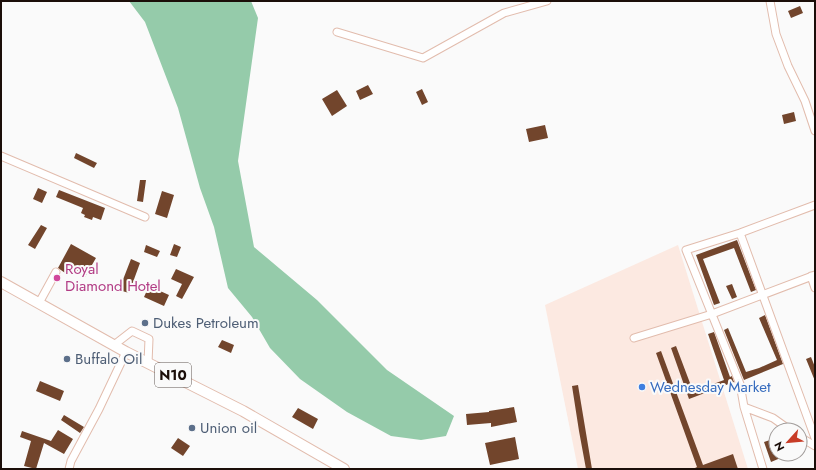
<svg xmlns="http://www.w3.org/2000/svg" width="816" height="470" font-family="Jost,sans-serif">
	<rect width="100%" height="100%" fill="#fafafa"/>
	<path fill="#fce9e1" d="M678 245 748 469H578L545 305Z"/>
	<path fill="#95cbaa" d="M129 1H251L258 18 238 161 254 247 317 300 387 370 454 416 446 436 421 440 391 436 347 412 300 379 270 348 252 317 228 288 214 227 200 188 178 108 145 22Z"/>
	<path fill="#72452c" d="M800 6 803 13 791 18 788 11Z
		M368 85 373 94 360 100 356 91Z
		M422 89 428 102 422 105 416 92Z
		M337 90 347 106 332 116 322 99Z
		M794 112 796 121 784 124 782 115Z
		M545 125 548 138 529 142 526 129Z
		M76 153 97 163 94 168 74 158Z
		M140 180H146L143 202 137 201Z
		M38 188 47 192 42 203 33 199Z
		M59 190 105 208 101 220 93 217 92 220 84 217 85 215 81 213 83 208 56 197Z
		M162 191 174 195 167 218 155 214Z
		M41 225 47 228 35 249 28 245Z
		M737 240 756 290 751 292 734 248 703 259 720 303 714 305 696 255Z
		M71 244 96 258 85 277 71 270 68 275 58 268Z
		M174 244 181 247 177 257 170 255Z
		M146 245 160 251 157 257 144 252Z
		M131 259 140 263 129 293 119 290Z
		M176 269 194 277 182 299 176 296 182 284 171 279Z
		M732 284 737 297 732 299 726 286Z
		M149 286 169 295 164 306 144 297Z
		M765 315 783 364 744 380 724 330 728 328 746 372 759 368 777 360 759 318Z
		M714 332 730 377 732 376 734 382 689 399 671 348 676 346 693 391 708 386 724 380 708 334Z
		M222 340 234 345 231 353 218 347Z
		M661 351 703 465 733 454 738 469H693L697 467 656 353Z
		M811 357 815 367V381L806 359Z
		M40 381 64 391 60 401 36 391Z
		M578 385 592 469H586L579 431 572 386Z
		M514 407 517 422 491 427V423L467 425 466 414 489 412V411Z
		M298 408 318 419 313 429 292 417Z
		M64 415 84 427 80 433 61 420Z
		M58 430 73 439 64 454 44 443 36 469 24 466 31 441 20 437 22 431 51 441Z
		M515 437 519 459 490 465 485 443Z
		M178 438 190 446 183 456 171 448Z
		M776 438V454H790L771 462 764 442Z"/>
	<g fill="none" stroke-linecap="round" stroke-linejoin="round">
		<defs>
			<path id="minor" d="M770 1 776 34 788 66 805 101 815 131
				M337 32 423 58 504 13 547 1
				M1 156 145 217
				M740 233 815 438
				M811 276 815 288
				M39 303 56 272
				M634 338 712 314 815 275
				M114 345 132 331 149 339 148 363
				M744 407 763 469
				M790 430 773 418 744 407 740 384 686 250 740 233 815 205
				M800 437 815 446
				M69 469 71 461 99 409 126 352"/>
			<path id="highway" d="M1 282 126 352 243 411 344 469"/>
		</defs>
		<use href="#minor" stroke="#e2bcad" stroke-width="9"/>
		<use href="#highway" stroke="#e2bcad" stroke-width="12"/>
		<use href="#minor" stroke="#fff" stroke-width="7"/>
		<use href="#highway" stroke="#fff" stroke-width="10"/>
	</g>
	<circle fill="#d1479c" stroke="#fafafa" stroke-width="1.5" cx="57" cy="278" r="4"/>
	<g fill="#5c6f8a" stroke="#fafafa" stroke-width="1.5">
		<circle cx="145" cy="323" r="4"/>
		<circle cx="67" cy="359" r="4"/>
		<circle cx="192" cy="428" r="4"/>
	</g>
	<circle fill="#3f7fe0" stroke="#fafafa" stroke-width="1.5" cx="642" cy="387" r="4"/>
	<g text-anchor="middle" stroke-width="4" stroke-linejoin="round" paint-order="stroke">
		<rect fill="#fafafa" stroke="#5e5551" stroke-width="1" x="155" y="363" width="36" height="24" rx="3"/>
		<g font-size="14" font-weight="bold" fill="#1b0e09">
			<text x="173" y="380">N10</text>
		</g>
		<g font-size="15" fill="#b23c85" stroke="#fafafa" text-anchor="start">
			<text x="65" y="274">Royal<tspan x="65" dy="17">Diamond Hotel</tspan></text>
		</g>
		<g font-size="15" fill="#4e5e75" stroke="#fafafa" text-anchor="start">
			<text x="153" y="328">Dukes Petroleum</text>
			<text x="75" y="364">Buffalo Oil</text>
			<text x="200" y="433">Union oil</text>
		</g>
		<g font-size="15" fill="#366cbe" stroke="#fafafa" text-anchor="start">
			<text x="650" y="392">Wednesday Market</text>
		</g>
	</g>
	<rect width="816" height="470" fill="none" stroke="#1b0e09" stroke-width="4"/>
	<g transform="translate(788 442) rotate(243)"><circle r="19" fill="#fafafa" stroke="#a19c9a"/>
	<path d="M0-3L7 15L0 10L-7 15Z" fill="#c83c27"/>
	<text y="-6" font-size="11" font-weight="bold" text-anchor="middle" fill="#1b0e09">N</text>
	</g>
</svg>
